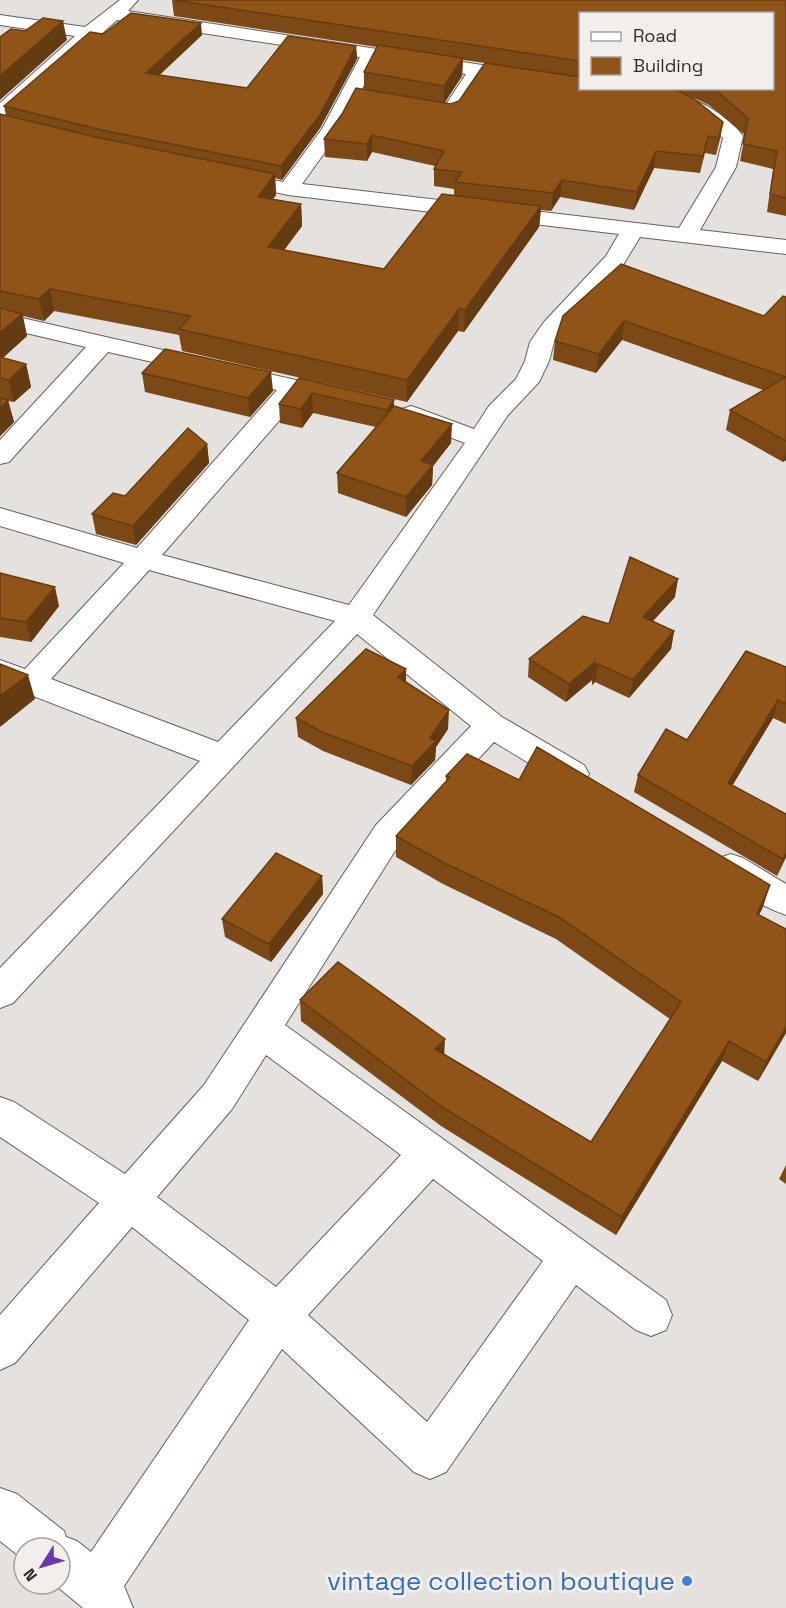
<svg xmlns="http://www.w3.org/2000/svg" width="786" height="1608" font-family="'Space Grotesk',sans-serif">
	<rect width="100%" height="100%" fill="#e4e1df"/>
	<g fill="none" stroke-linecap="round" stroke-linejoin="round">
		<defs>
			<path id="minor" d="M120 0H138L128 11 580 80V88H588L580 92 483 77 457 117 450 119 355 102 341 130 302 184 679 228 716 167 723 138 675 103 678 99C697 94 733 121 743 136L736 167 700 230 786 240V254L640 237 623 265 561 331 554 342 549 361 539 382 508 415 373 615 502 717 584 765 589 774 584 783 573 786 562 783 494 742 400 843 285 1025 666 1300 672 1315 666 1330 651 1336 636 1330 576 1285 446 1472 430 1479 414 1472 282 1349 124 1586 133 1608H83L54 1584H60V1548H24V1560L0 1541V1488L17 1494 64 1531 66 1537 77 1541 91 1552 249 1320 132 1227 15 1363 0 1370V1315L99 1203 0 1137V1097L14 1102 125 1174 204 1085 376 825 471 726 357 634 13 1003 0 1008V968L200 761 0 683V660L25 669 124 563 0 526V508L137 548 277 390 108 352 9 462 0 464V440L86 347 0 327V313L344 391 348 396 344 401 335 404 299 395 285 414 162 555 349 605 465 443 402 419 398 414 402 409 411 406 420 409 474 429 489 406 516 379 525 361 530 342 544 322 606 256 619 234 288 195 224 181 221 177 224 173 231 171 283 182 322 129 360 57 117 20 7 117 0 119V103L75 36 0 25V15L85 27ZM377 60 466 74 445 106 361 91ZM149 570 335 621 218 742 51 679ZM266 1055 401 1155 276 1287 157 1197 232 1109ZM433 1179 543 1261 427 1422 308 1315Z
				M731 854 743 858 786 884V915C766 908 723 886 714 868L719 858Z"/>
		</defs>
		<use href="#minor" stroke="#63605e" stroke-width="2"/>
		<use href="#minor" fill="#fff" fill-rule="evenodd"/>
	</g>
	<path fill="#7c4815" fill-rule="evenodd" d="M172 0H786V216L767 212 773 169 740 161 745 135 709 105 688 95 723 122 716 155 705 153 700 173 654 168 634 210 560 197 551 211 541 210 539 227 464 332 458 331 407 402 182 351 179 335 54 311 44 321 23 316 27 336 3 358 26 364 31 387 14 402 8 401 14 422 0 436V114L6 116 4 106 103 34 202 35 159 75 247 88 356 46 357 59 320 128 282 180 275 178 276 195 273 199 301 204 302 226 284 250 384 269 454 196V189L434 186V169L435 166 372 152 367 161 325 157 324 139 364 89V72L377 47 174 16ZM580 14 772 88H580ZM463 60 485 63 459 101 451 104 444 103 462 76Z
		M786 297V460L783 462 726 430 730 410 763 390 622 340 596 373 553 360 555 341 563 316H764Z
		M142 373 273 391 250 417 145 392Z
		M299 378 394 400V407L451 443 433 466 432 485 406 517 338 493 337 473 376 427 313 413 302 428 280 423 279 404Z
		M207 444 209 463 136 545 96 534 92 514 125 496Z
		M0 573 59 606 31 642 0 637Z
		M675 597 653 621 674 631 671 649 629 698 595 682 592 685V680L566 702 528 677 529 659 609 624Z
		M786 667V724L773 718 732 786 786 857 777 876 634 792 638 775Z
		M406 669V682L448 729 436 747 435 760 411 785 323 751 298 737 296 718Z
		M446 776 519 780 770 885 759 915 786 929V1033L758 1081 722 1061 616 1235 441 1126 301 1021 300 1000 444 1054 591 1142 670 1019 556 939 443 884 396 857V836L446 782Z
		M322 876 323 894 271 962 225 937 222 919Z
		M786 1165V1184L779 1179Z"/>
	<path fill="#653b11" d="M63 21 67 40 0 100V76Z
		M201 23 202 35 148 86 146 73Z
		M356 46 357 59 320 128 282 180 281 166Z
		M463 58 462 76 444 104V86Z
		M723 122 720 139 716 155 719 138Z
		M372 135V152L367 161V144Z
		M656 151 654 168 634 210 637 192Z
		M275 174 276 195 259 218 258 197Z
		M562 180 560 197 551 211 553 193Z
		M301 204 302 226 270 269 268 247Z
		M541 206 539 227 464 332 465 310Z
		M50 289 54 311 44 321 39 299Z
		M459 309 458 331 407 402V380Z
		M22 314 27 336 0 360V333Z
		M624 321 622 340 596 373 599 354Z
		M26 364 31 387 14 402 9 380Z
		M271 372 273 391 250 417 248 398Z
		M312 393 313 413 302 428 301 409Z
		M8 400 14 422 0 436V408Z
		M394 400V419L387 429V410Z
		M452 424 451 443 433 466 432 485 406 517V497L421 461Z
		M207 444 209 463 136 545 133 526Z
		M786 451V460L783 462Z
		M678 579 675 597 640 635 643 617Z
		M55 587 59 606 31 642 26 622Z
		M674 631 671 649 629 698 633 680Z
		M595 662 592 680 566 702 569 684Z
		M598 664 595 682 592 685 595 667Z
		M406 669V688L398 677Z
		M28 675 35 699 0 727V696Z
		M778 700 773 718 723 801 728 783Z
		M449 710 448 729 436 747 435 760 411 785 412 766Z
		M786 853V857L777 876 783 859Z
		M322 876 323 894 271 962 269 944Z
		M770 885 763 907 749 935 757 914Z
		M786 1027V1033L758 1081 766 1062Z
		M445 1039 444 1059 435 1049Z
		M729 1041 722 1061 616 1235 622 1217Z"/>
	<path fill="#905418" stroke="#653b11" stroke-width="1.5" d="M174 0H786V198L770 194 777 151 743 144 748 118 713 88H772V14H580V61Z
		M131 13 201 23 146 73 247 88 288 36 356 46 320 115 281 166 102 130 4 106 90 32 103 34Z
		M43 18 63 21 0 76V37L11 29 25 31Z
		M378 45 463 58 444 86 364 72Z
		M485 63 580 77V88H662L679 91 693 98 723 122 719 138 708 136 703 156 656 151 637 192 562 180 553 193 455 182 462 172 434 169 444 151 372 135 367 144 324 139 342 114 356 88 451 104 459 101Z
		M0 114 100 138 275 174 258 197 301 204 268 247 384 269 442 194 541 206 465 310 459 309 407 380 179 329 191 316 50 289 39 299 0 291Z
		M621 264 764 316 783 296 786 297V441L730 410 786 377 624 321 599 354 555 341 563 316Z
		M0 308 22 314 0 333Z
		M165 349 271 372 248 398 142 373Z
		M0 357 26 364 9 380 0 378Z
		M299 378 394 400 387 410 312 393 301 409 279 404Z
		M0 398 8 400 0 408Z
		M394 406 452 424 421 461 433 465 406 497 337 473Z
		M188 428 207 444 133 526 92 514 113 493 125 496Z
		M630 557 678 579 643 617 674 631 633 680 598 664 595 667V662L569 684 529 659 583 616 609 624Z
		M0 573 55 587 26 622 0 618Z
		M366 649 406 669 398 677 449 710 430 738 436 741 412 766 322 732 296 718Z
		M746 651 786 667V704L778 700 728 783 786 814V853L783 859 638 775 666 729 687 740Z
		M0 664 28 675 0 696Z
		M537 747 770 885 757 914 786 929V1027L766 1062 729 1041 622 1217 442 1107 300 1000 338 962 445 1039 435 1049 591 1142 681 1002 559 917 444 863 396 836 450 777 446 776 467 754 519 780Z
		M276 853 322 876 269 944 222 919Z"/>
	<circle fill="#3f7fe0" stroke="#f2eeec" stroke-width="2" cx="687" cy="1581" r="6"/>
	<g text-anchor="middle" stroke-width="6" stroke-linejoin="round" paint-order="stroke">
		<g font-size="26" fill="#366cbe" stroke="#f2eeec" text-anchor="end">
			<text x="675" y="1590">vintage collection boutique</text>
		</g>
	</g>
	<rect x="579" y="12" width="195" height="78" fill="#f2eeec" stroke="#a4a09f" stroke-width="1.5"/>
	<rect x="591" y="32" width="30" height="9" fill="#ffffff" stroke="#a4a09f" stroke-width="1.5"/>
	<text x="633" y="42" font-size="18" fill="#2e2c2b">Road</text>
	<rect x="591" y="57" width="30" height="18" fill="#905418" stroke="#a4a09f" stroke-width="1.5"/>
	<text x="633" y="72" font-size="18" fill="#2e2c2b">Building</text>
	<g transform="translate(42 1566) rotate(233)"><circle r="28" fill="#f2eeec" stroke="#a4a09f" stroke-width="1.5"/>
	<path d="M0-4.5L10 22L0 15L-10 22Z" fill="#6938af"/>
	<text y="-9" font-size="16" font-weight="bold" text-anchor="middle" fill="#2e2c2b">N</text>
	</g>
</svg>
